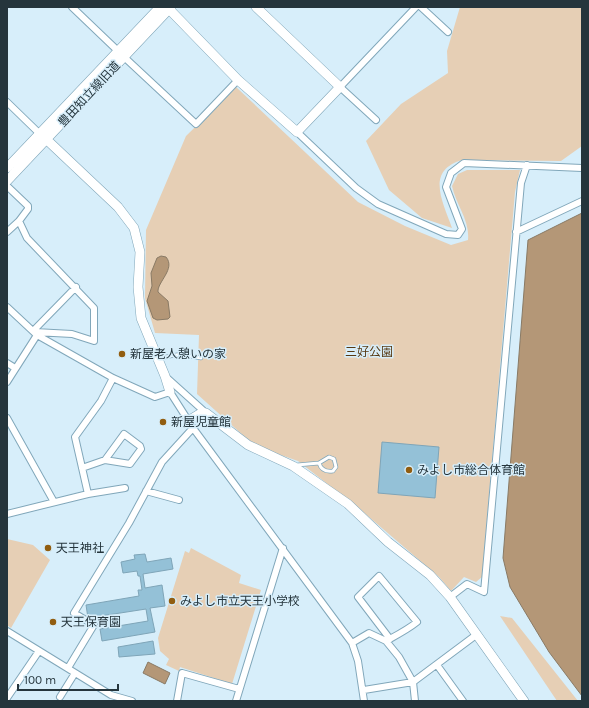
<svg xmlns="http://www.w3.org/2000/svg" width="589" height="708" font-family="Karla,'Noto Sans JP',sans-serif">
	<rect width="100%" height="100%" fill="#d7eefa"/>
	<path fill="#e6cfb5" d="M460 7H582V146L561 161 462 160C425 171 443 202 452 228L422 218 389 190 366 141 401 104 448 73 447 51Z
		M236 87 358 202 405 226 451 245 468 240C470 220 456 205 452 186L458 174 467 170H520L515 192 482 577 476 582 464 577 451 591 439 577 362 511 298 461 255 446 197 394 199 335 155 333 145 298 146 230 186 136Z
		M7 539 33 545 50 560 11 628 7 625Z
		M191 548 241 575 239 583 261 590 232 684 180 667 179 671 166 665 169 659 160 651 158 638 185 551 189 553Z
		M500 616 512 618 578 701H557Z"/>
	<path fill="#b49777" stroke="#897a65" d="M582 213V696L549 652 510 587 503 558 528 240Z
		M161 256 166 257C176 269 157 282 158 292L168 301 170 317 168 319 157 320 153 318 147 301 152 286 151 273 157 258Z
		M148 662 170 673 165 684 143 673Z"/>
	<path fill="#94c1d7" stroke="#7fa5b8" d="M382 442 439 447 435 498 378 493Z
		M145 554 147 562 171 558 173 569 143 574 145 588 162 585 165 606 150 608 155 632 102 641 100 629 148 621 146 609 88 618 86 605 139 596 138 590H142L140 576H138L137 571 123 573 121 562 135 559 134 555Z
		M153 641 155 654 119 657 118 647Z"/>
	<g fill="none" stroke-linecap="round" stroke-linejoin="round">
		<defs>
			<path id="lane" d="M160 359C180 352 182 355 201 358
				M297 465 319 463 329 457 334 459 336 467 333 471C326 472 321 470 319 463"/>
			<path id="street" d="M72 7 118 51
				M421 7 448 32
				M123 56 196 124 238 80
				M7 102 42 136
				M376 120 340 87 416 7
				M297 132 356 188 378 204 446 234 458 235 462 229 446 187 451 173 464 163 582 168
				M7 186 28 206V209L19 221 27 238 94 308V341L72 334 35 332
				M7 232 19 221
				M516 232 582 201
				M7 307 37 335 113 378 155 397 170 392 193 428 352 643 358 661 364 701
				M33 331 76 287
				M7 363 15 368
				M166 377 206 413
				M7 382 37 335
				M7 418 54 502
				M82 468 105 460 130 464 141 449 140 446 124 434 105 460
				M146 491 179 500
				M88 494 75 437 101 401 113 378
				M7 514 88 494 125 488
				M450 597 467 584 484 592 521 183 527 165
				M7 631 111 695 132 701
				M386 641C397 635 407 630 417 622L379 576 358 597 390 639
				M352 643 369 633 386 641 399 657 413 682 415 701
				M437 665 463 701
				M68 668 94 625 74 613 129 523 162 462 193 428
				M364 690 413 682 476 635
				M60 697 75 673
				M7 698 39 651
				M177 701 182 673 239 689
				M236 701 283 548"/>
			<path id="secondary" d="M169 9 238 80 297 132 340 87 256 7
				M46 139 118 207 134 228 140 252 138 287 141 318 165 376 170 392
				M7 168 160 7
				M7 181 171 7
				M188 421 201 413H206L248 445 293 466 348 504 388 542 430 575 450 597 524 701"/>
		</defs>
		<use href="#lane" stroke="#81a7ba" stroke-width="4.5"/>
		<use href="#street" stroke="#81a7ba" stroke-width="8"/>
		<use href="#secondary" stroke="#81a7ba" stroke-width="10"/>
		<use href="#lane" stroke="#fff" stroke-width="3"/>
		<use href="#street" stroke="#fff" stroke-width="6"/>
		<use href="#secondary" stroke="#fff" stroke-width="9"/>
	</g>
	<g fill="#915d10" stroke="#d7eefa" stroke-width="1.5">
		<circle cx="122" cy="354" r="4"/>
		<circle cx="163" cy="422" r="4"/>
		<circle cx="409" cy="470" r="4"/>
		<circle cx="48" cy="548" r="4"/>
		<circle cx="172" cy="601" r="4"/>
		<circle cx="53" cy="622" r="4"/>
	</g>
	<g text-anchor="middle" stroke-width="3" stroke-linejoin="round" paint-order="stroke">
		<g font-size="12" fill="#25353c" stroke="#d7eefa">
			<text transform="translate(89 94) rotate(-47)" y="4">豊田知立線旧道</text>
		</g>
		<g font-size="12" fill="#583911" stroke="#d7eefa">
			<text x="369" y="356">三好公園</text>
		</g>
		<g font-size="12" fill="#25353c" stroke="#d7eefa" text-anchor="start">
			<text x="130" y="358">新屋老人憩いの家</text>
			<text x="171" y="426">新屋児童館</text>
			<text x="417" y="474">みよし市総合体育館</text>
			<text x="56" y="552">天王神社</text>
			<text x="180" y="605">みよし市立天王小学校</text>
			<text x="61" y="626">天王保育園</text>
		</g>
	</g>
	<rect width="589" height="708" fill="none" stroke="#25353c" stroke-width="16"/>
	<path d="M18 684v6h100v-6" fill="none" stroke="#25353c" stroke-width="2"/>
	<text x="24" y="684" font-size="12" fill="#25353c" stroke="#d7eefa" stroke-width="3" paint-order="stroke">100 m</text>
</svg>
